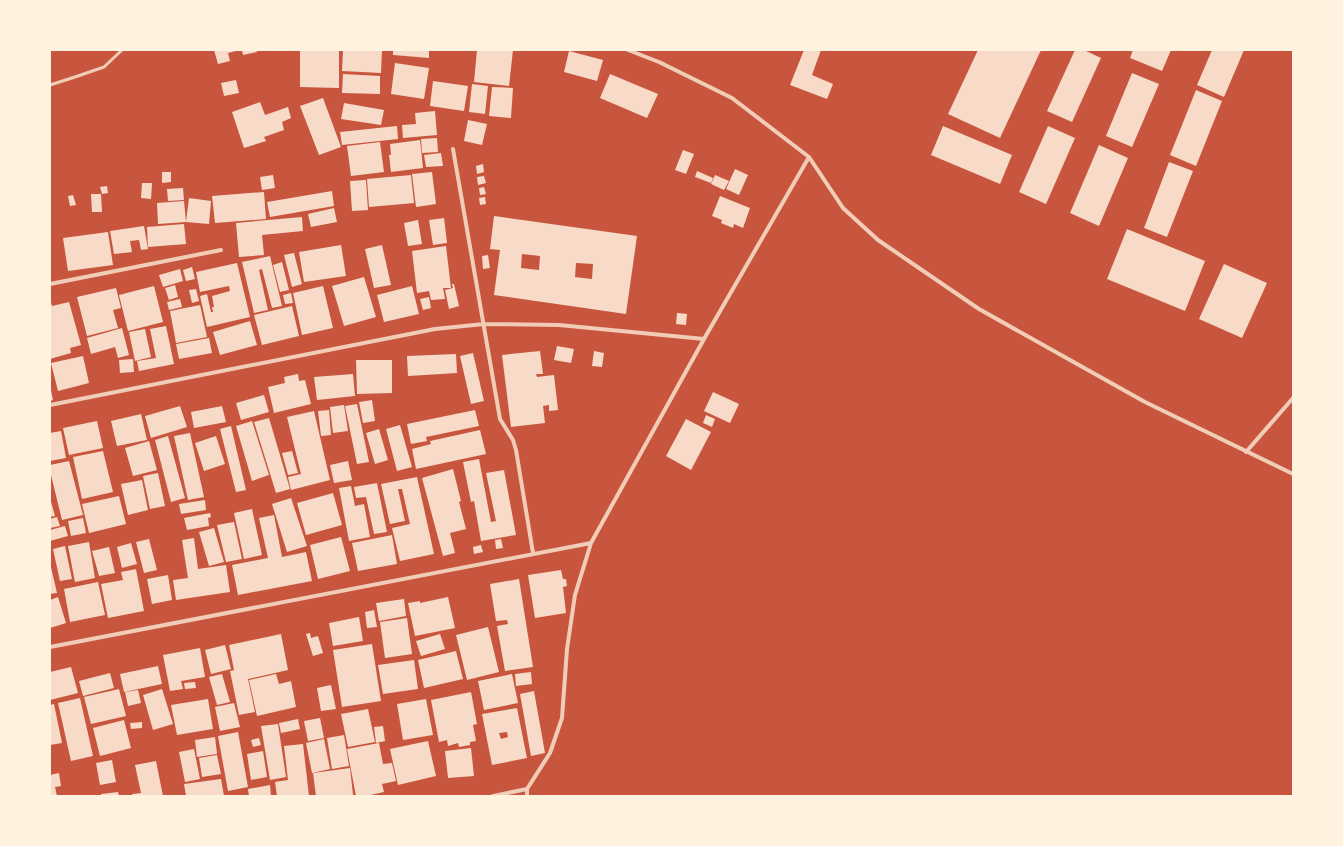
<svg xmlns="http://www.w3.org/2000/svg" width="1343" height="846" font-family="'PT Sans Narrow',sans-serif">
	<rect width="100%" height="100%" fill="#c8553d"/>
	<path fill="#f7dbc8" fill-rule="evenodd" d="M214 50H236V51L228 53 230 61 218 64Z
		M242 50H256L257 52 243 55Z
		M300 50H339V88L300 87Z
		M343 50H382L381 73 342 71Z
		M393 50H429V58L393 55Z
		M477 50H513L509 86 474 82Z
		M804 50H821L812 75 833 84 827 99 790 85Z
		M978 50H1041L1000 138 948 114Z
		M1075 50H1084L1101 58 1072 122 1047 111Z
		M1133 50H1171L1162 71 1130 58Z
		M1212 50H1244L1224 97 1197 85Z
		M569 51 603 60 597 81 564 72Z
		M395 63 429 68 424 99 391 94Z
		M1132 73 1159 84 1132 147 1106 136Z
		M343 74 380 76V94L342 93Z
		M610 74 658 94 647 118 600 98Z
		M236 80 239 93 224 96 221 83Z
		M433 81 468 86 464 111 430 106Z
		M472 84 488 86 485 114 469 112Z
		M492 87 513 88 511 118 489 116Z
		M1196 90 1222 101 1196 166 1170 155Z
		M323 98 341 147 319 155 300 106Z
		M260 102 265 115 288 107 291 118 282 122 284 130 264 137 266 141 244 148 232 112Z
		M344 103 384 110 381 125 341 119Z
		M435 111 437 135 403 138 402 125 416 124 415 113Z
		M468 120 487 124 482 145 464 141Z
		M397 126 398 139 342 145 340 132Z
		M943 126 1012 155 1000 184 931 155Z
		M1048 126 1075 138 1046 204 1019 192Z
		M437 138 438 152 422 153 421 139Z
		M420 140 423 168 391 172 389 155H391L390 144Z
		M380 142 384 172 351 176 347 146Z
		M1099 145 1128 158 1099 226 1070 213Z
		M683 150 694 154 686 174 675 170Z
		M441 153 443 166 426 167 424 155Z
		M1169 162 1193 171 1167 237 1144 228Z
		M483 164 484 172 477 174 476 166Z
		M735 169 748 175 739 195 726 189Z
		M697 171 713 178 711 183 695 177Z
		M162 172H171V182L162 183Z
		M432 172 436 204 416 207 412 174Z
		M273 175 275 188 262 190 260 177Z
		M411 175 414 203 369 207 367 179Z
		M715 175 729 181 724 190 711 184Z
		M484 176 486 183 478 185 477 177Z
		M366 180 368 210 352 211 350 181Z
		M142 183H152L151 199 141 198Z
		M107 186 108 193 102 194 100 187Z
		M484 187 486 194 480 195 479 188Z
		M183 188 184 200 168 201 167 189Z
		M332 191 334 206 270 217 267 202Z
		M264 192 266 219 215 223 212 196Z
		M91 194H101L102 212H92Z
		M73 195 76 205 70 206 68 196Z
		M720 196 750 208 743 228 734 224 733 228 721 223 722 220 712 216Z
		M485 197 486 204 480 205 479 198Z
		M189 198 211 201 209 224 186 222Z
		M184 201 186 222 158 224 157 203Z
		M334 208 337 222 311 227 308 214Z
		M494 216 637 236 626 314 494 295 500 250 490 249ZM522 254 540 256 539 270 521 268ZM576 263 593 264 592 279 575 277Z
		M302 217 303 231 262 235 264 255 239 257 236 223Z
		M444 218 447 243 433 245 429 220Z
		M418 220 422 244 408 246 404 223Z
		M184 224 186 244 148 247 147 227Z
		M144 226 148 249 141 250 139 240 130 241 132 252 114 254 110 231Z
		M1127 229 1205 261 1185 311 1107 279Z
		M108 232 113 265 68 271 63 238Z
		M341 245 346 276 304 282 299 252Z
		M382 245 391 285 374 288 365 249Z
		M446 246 451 288H443L445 299 431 300 429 291 417 293 412 251Z
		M294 253 302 284 292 287 284 255Z
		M488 255 490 268 483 269 482 256Z
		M270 256 282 306 272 308 262 269 259 270 268 310 254 313 242 262Z
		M282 262 289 290 280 292 273 265Z
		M237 263 250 317 207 327 200 296 207 294 211 312H213L212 307H214L212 296 230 291 229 286 200 292 196 272Z
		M1224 264 1267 283 1242 338 1199 319Z
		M192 267 195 279 186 281 183 270Z
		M180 269 183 281 163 287 159 275Z
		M364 277 376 317 344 326 332 286Z
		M452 284H454L459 306 449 309 445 290 453 288Z
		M175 285 178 297 169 300 165 288Z
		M154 286 163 322 128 331 119 295Z
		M323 286 333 328 302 335 293 293Z
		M412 286 419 314 384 322 377 295Z
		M116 288 121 308 113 310 118 328 87 336 77 297Z
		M196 289 199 301 192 303 189 290Z
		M291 293 293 303 285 304 283 295Z
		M429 297 431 308 423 310 420 299Z
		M50 299 52 306 69 302 81 345 70 348 71 353 50 359Z
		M180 299 182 307 169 310 167 302Z
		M200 305 207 337 176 343 170 311Z
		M292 306 299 336 262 345 254 315Z
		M677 313 687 314 686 325 676 324Z
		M250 321 257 345 220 355 213 332Z
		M166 326 174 364 139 371 137 361 156 358 150 329Z
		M122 328 129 355 118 358 115 347 91 354 87 338Z
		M145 329 151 357 135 361 129 332Z
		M209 338 212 353 179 359 176 344Z
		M557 346 574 349 571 363 554 360Z
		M540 351 543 374H536L537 377 554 375 558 410 549 411V405L543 406 545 423 511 427 502 355Z
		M594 351 604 353 602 367 592 366Z
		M473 353 484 401 471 404 460 356Z
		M456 354 457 373 408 376 407 356Z
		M83 356 89 383 58 391 51 363Z
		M133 359 134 372 120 373 119 360Z
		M356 360H392V393L357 394Z
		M298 374 299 381 305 380 311 404 274 413 268 387 285 383 284 377Z
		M353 374 355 396 317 400 314 377Z
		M50 385 53 400 50 401Z
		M713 392 739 404 730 423 704 411Z
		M264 395 269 412 241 420 236 403Z
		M372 400 375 421 363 423 359 402Z
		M357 404 369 462 357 464 345 406Z
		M344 405 348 431 333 433 330 407Z
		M180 406 187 427 151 438 145 416Z
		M222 406 226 422 194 428 191 412Z
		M329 410 331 435 321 436 318 411Z
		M475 410 479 426 426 437 427 441 411 444 407 424Z
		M314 411 330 480 291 490 288 477 301 474 287 417Z
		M141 414 147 440 117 446 111 421Z
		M706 415 715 419 712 427 703 423Z
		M269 418 290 489 276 493 254 422Z
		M686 419 711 432 691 470 666 456Z
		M97 421 103 448 69 455 63 428Z
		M252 421 269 475 252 481 236 426Z
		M400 425 412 467 397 471 386 429Z
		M231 426 246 490 236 492 220 429Z
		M379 429 388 460 375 464 366 433Z
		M480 430 486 454 416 469 412 449 431 444 430 441Z
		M61 431 66 458 50 461V433Z
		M190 433 204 497 188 500 174 436Z
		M168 436 185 498 171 502 155 440Z
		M216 436 225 464 204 471 195 443Z
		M149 441 157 470 133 476 125 448Z
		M103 451 113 492 82 499 73 457Z
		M292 451 298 473 288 475 282 453Z
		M479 459 491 522 496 521 486 473 504 470 516 535 481 541 474 501 471 502 463 462Z
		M69 461 83 515 62 520 50 471V465Z
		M348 461 352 480 334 483 330 465Z
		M453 469 461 501 459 502 466 529 450 533 455 553 443 556 422 478Z
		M158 473 165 506 150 509 143 476Z
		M417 477 434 554 400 561 392 528 410 524 402 489H398L405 521 390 524 381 484Z
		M142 480 148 510 128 515 121 484Z
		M377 483 387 532 374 534 366 497 356 498 354 487Z
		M351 486 355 506 364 504 370 537 349 541 339 488Z
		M333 493 342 525 306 535 297 503Z
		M119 496 126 524 89 533 82 504Z
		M50 498 55 516 50 517Z
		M291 498 307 546 287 552 272 504Z
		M205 500 206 510 181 514 179 504Z
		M252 509 262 555 244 559 234 513Z
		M210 513 211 517 208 518 209 526 187 530 184 518Z
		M274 515 282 557 306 552 312 581 238 595 232 565 268 558 259 518Z
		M57 517 60 526 50 528V519Z
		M83 518 86 533 71 536 68 521Z
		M234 522 242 559 226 562 217 525Z
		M65 526 68 536 50 541V530Z
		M214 528 224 562 209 566 199 532Z
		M392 535 397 564 358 571 352 543Z
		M341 537 350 571 318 579 310 545Z
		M194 538 198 569 226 565 230 592 176 600 173 580 188 578 182 540Z
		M149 539 157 570 144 573 136 542Z
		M501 539 503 548 496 549 495 540Z
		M89 542 95 578 75 582 68 546Z
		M131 543 137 564 122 568 117 547Z
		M481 545 483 552 474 554 473 547Z
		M65 546 72 579 60 581 53 549Z
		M109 547 115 573 99 576 92 551Z
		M50 563 57 593 50 594Z
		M136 569 144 611 108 618 101 584 123 580 121 572Z
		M561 570 563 579H566L567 586 563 587 566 613 535 618 528 575Z
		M168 575 172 600 152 604 147 579Z
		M519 579 533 667 505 671 497 626 508 624 507 620 496 621 490 584Z
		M98 582 105 615 70 622 64 589Z
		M58 597 66 623 50 628V600Z
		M448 597 455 628 415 636 408 603 420 601V603Z
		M404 599 406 616 379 621 376 603Z
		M374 610 377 627 367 628 365 612Z
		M359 617 363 641 333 646 329 623Z
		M407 618 412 654 385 658 380 622Z
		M488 627 499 672 467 680 456 635Z
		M310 633 311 638 318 636 323 653 313 656 306 634Z
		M281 634 288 670 248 679 255 712 239 715 230 671 234 670 229 645Z
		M440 634 445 649 421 656 416 641Z
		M372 644 381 701 342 707 333 650Z
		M225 645 231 669 211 674 205 650Z
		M200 648 205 677 181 681 183 689 170 691 163 655Z
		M456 651 463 679 424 688 418 660Z
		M414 660 418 689 383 694 378 665Z
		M158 666 162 684 124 692 120 674Z
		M71 667 78 693 50 700V672Z
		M531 672 532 684 516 686 515 674Z
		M110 673 114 688 83 696 79 681Z
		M222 674 230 702 217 705 209 677Z
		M276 674 279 684 291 681 296 707 257 716 249 680Z
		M512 674 518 703 484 710 478 681Z
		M195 682 196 688 185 689 184 683Z
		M331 685 336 709 321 711 317 688Z
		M119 689 126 716 91 724 84 697Z
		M162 689 173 724 153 730 143 695Z
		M138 690 141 703 128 706 125 692Z
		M534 691 545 753 531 756 520 694Z
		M471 692 477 724 473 725 476 741 470 742V745L459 747 458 743 448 746 447 740 439 742 431 700Z
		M80 698 93 756 71 761 58 703Z
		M208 699 213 729 177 735 171 705Z
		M426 699 433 735 403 740 397 704Z
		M234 703 240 727 220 731 215 707Z
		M54 704 62 743 50 745V705Z
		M517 708 527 758 492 765 482 714ZM507 732 508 737 501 739 499 733Z
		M368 709 375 742 348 747 341 714Z
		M320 718 324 738 308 741 304 721Z
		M298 719 300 729 281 733 279 723Z
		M124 720 131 748 100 756 93 728Z
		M142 722V728L131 729 130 723Z
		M278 724 286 777 270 780 261 726Z
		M383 726 385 741 376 743 374 727Z
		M238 732 248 787 228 791 218 736Z
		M344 735 349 766 332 769 327 738Z
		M215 737 217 754 197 757 195 740Z
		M259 738 261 745 253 747 251 740Z
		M324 739 330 769 312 773 306 743Z
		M428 741 436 776 398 785 390 749Z
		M379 743 383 764 392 763 396 781 382 784 384 792 366 796H356L347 749Z
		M303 744 309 796H277L275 782 288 780 284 746Z
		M471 748 474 776 448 778 445 751Z
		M194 749 200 779 185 782 179 752Z
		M263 751 267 777 251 780 247 754Z
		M217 755 221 774 202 777 199 758Z
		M112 760 116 782 100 785 96 763Z
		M156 761 163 796H133L132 794 141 793 135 765Z
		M350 768 353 795 316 796 313 773Z
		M59 773 61 786 55 787 57 796H50V775Z
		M221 779 224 796H186L184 784Z
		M270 785 271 796H249L248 789Z
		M118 792 119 796H101V794Z"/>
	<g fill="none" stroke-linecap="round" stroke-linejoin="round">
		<path stroke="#f1ccb7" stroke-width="3" d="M50 85 75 77 104 67 122 50"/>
		<path stroke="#f1ccb7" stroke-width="4" d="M628 50 659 62 732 98 809 157 843 208 878 240 979 309 1145 402 1293 474
			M453 149 500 419 513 440 516 450 533 553
			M50 284 221 250
			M50 405 435 329 484 324 559 325 704 339
			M1246 452 1293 398
			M50 647 591 543
			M493 796 527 789
			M527 796V789L550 753 562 718 567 649 575 595 591 543 704 339 809 157"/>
	</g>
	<rect width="1343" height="846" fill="none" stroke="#fff3e0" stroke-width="102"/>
</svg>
